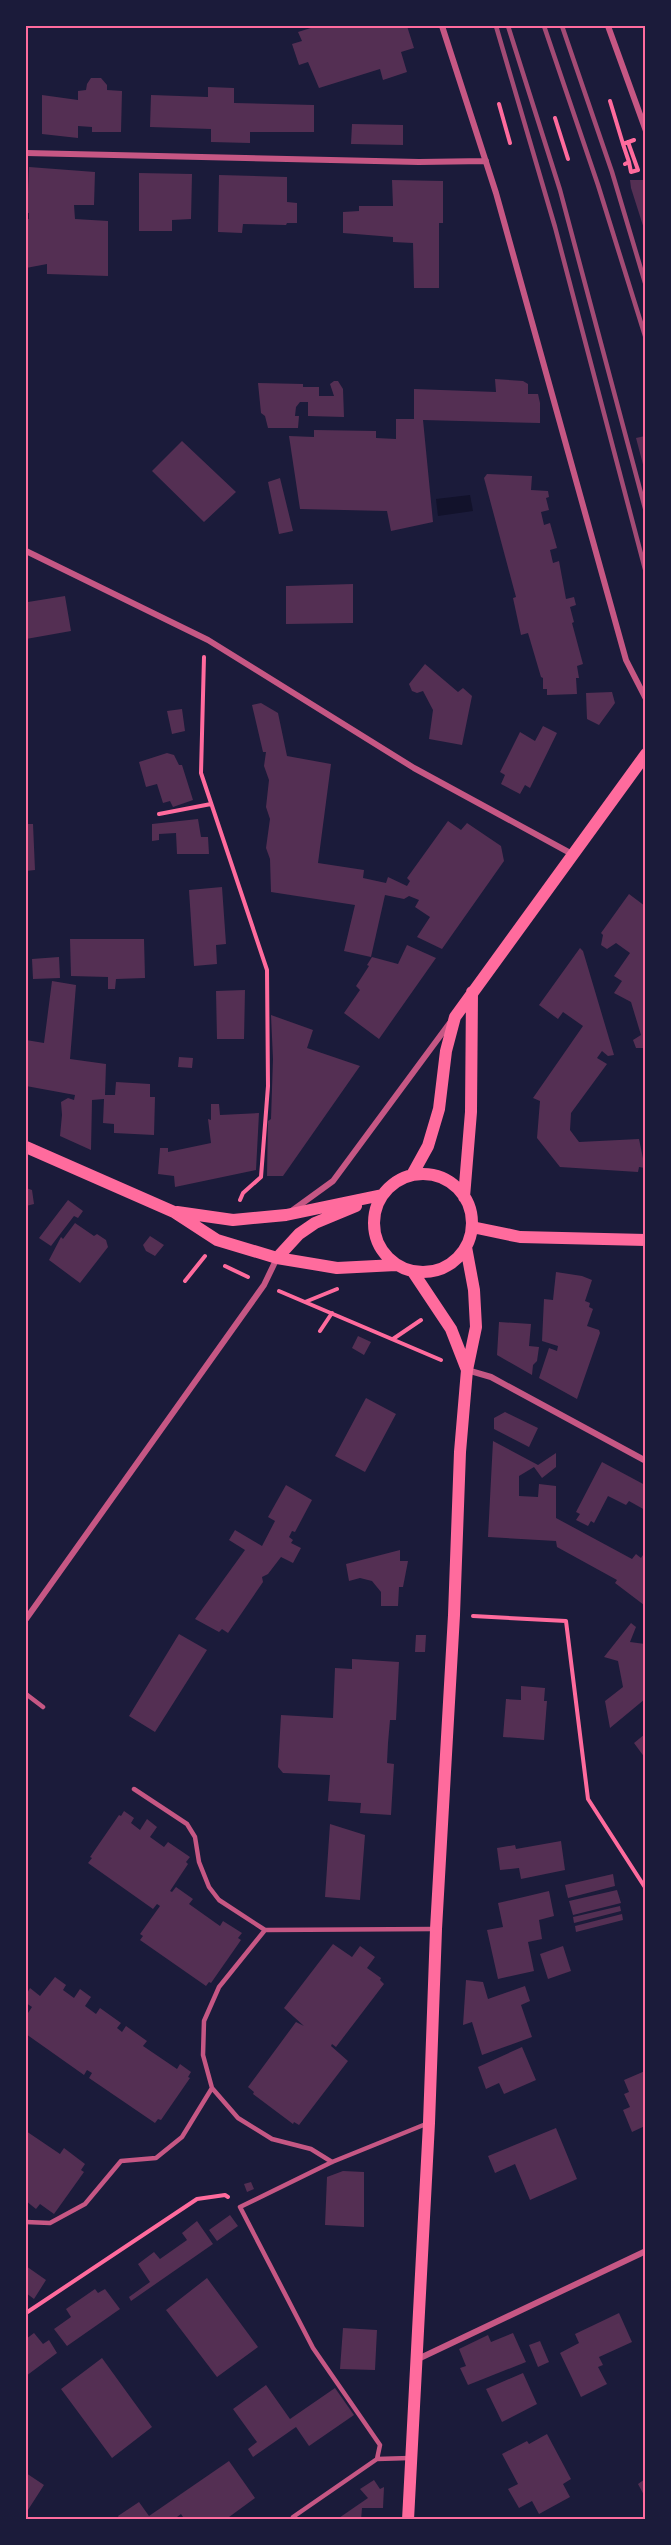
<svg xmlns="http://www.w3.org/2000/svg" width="671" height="2545" font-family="'PT Sans Narrow',sans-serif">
	<rect width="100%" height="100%" fill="#1b1b3a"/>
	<path fill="#12122b" d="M470 495 473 511 438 516 436 499Z"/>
	<path fill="#542f53" d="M317 26H407L414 48 401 52 407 72 383 80 380 69 319 88 308 62 299 65 292 44 302 41 298 32Z
		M91 78H101L107 85V90L122 91 121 132H92V127L78 126V138L42 134V95L78 100V91L86 90 87 84Z
		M208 87 234 88V103L314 105V132H250V143L211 142V129L150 127 151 95 208 97Z
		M352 124 403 125V145L351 144Z
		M29 167 95 172 94 205H74L75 219 108 221V276L47 274V264L26 268V219H29V213H26V192H28Z
		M139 173 192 174 191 219 172 220V231H139Z
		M219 175 287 177V202L297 203V223H287L286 225 243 224 242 233 218 232Z
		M392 180 443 181V223H439V288H414L413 243 393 242V237L343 233V212L359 211V206H393Z
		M630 180H645V232L631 188Z
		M495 379 523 381 528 384V394H538L540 403V423L423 420 433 522 391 531 387 511 300 509 289 436 314 437V430L376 431V438L396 439V419H414V389L496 392Z
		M334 381H338L343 389 344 417 308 416V402H300L296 407 295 416H299L298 428H268L265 416 261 413 258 383 303 384V387H319V396H334L330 384Z
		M645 436V472L636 438Z
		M182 441 236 492 204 522 152 471Z
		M487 474 532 476 531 490 548 491 549 497 546 498 549 510 541 512 544 525 550 523 557 548 550 550 553 563 559 561 566 599 574 597 576 605 570 607 574 622 572 623 583 664 577 666 579 678H576L577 694 547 695V689H543V678L541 677 528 633 521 635 513 598 516 597 484 478Z
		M280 478 293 531 279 534 268 482Z
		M353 584V623L286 624V586Z
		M65 596 71 631 26 639V598L28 602Z
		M425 664 458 692 463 688 472 696 462 745 429 739 433 710 423 691 417 693 412 691 409 684Z
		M612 692 615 703 599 725 587 719 586 693Z
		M261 703 278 713 287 756 331 764 318 863 364 870 363 878 386 883 388 877 407 886 410 881 407 878 448 821 461 830 467 823 501 846 504 861 442 949 417 937 430 917 415 907 419 900 409 896 404 899 385 895 371 957 344 951 355 905 271 892 270 859 266 848 270 819 266 807 269 780 264 766 266 752H263L252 705Z
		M182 709 185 731 172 734 167 711Z
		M543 726 557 733 530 788 525 785 520 794 501 784 505 775 500 772 520 732 535 741Z
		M167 753 174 755 179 765H182L193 800 173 807 170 801 163 803 157 784 146 787 139 762Z
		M198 819 201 837H208L209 854H177L176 833 159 834V840L152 841V824Z
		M26 824H33L35 870 26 871Z
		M222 887 226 944 216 945 217 964 194 966 189 890Z
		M629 894 645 906V1048H636L633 1040 641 1035 631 1002 614 993 622 981 614 976 630 953 616 943 607 949 601 945 603 935 601 933Z
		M70 939H144L145 978 116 979 115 989H108V977L71 976Z
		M407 945 436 958 379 1039 344 1013 360 990 356 986 369 966 367 965 372 957 398 964Z
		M580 948 583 951 614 1055 608 1056 602 1051 597 1058 607 1064 571 1113 570 1130 579 1142 639 1139 645 1168 639 1167 638 1172 560 1167 537 1138 540 1101 533 1098 583 1026 563 1012 558 1019 539 1005Z
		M59 957 60 978 33 979 32 959Z
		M52 981 76 985 70 1059 106 1064 105 1095H115L116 1082 150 1084V1097H155L154 1135 114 1133V1124L103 1123 104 1099 92 1100 91 1150 60 1136 62 1115 61 1102 68 1098 74 1100 75 1095 26 1086V1040L44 1043Z
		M245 990 244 1039H217L216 991Z
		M271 1015 313 1030 307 1048 360 1066 283 1176H267L268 1121 271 1119 273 1059Z
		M179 1057 193 1058 192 1068 178 1067Z
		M211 1104H219L220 1115 259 1113 256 1170 175 1187 174 1176 158 1174 160 1148H168V1152L211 1143 208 1119 211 1120Z
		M26 1188 32 1190 34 1204 26 1206Z
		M68 1200 83 1211 78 1218 74 1216 51 1246 39 1238Z
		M75 1223 94 1236 97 1234 106 1240 108 1247 80 1283 49 1260 61 1237 63 1239Z
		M150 1236 164 1245 155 1256 146 1251 143 1245Z
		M556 1272 582 1276 592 1280 585 1301 590 1303 589 1307 593 1309 587 1326 599 1330 600 1333 577 1399 539 1378 549 1348 557 1351 558 1346 542 1341 544 1299 553 1300Z
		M499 1322 531 1324 529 1346 539 1347 537 1361 533 1365 532 1375 497 1355Z
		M358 1336 371 1342 364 1355 352 1348Z
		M366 1398 396 1414 365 1472 335 1456Z
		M505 1412 538 1428 529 1447 494 1429V1418Z
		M493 1441 538 1465 556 1453V1467L542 1478 534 1467 519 1476V1496L538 1497 539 1484 556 1486V1518L632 1559 636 1554 641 1558 645 1552 644 1605 615 1583 617 1580 557 1547 556 1541 488 1537Z
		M602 1462 645 1485V1510L629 1501 626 1505 608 1496 594 1523 591 1521 588 1526 576 1520 580 1514 576 1512Z
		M286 1485 312 1500 295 1532 292 1531 289 1537 293 1540 291 1543 301 1548 293 1563 281 1557 268 1574 262 1577 263 1582 228 1633 222 1629 219 1632 195 1619 245 1550 229 1540 235 1530 262 1546 275 1521 268 1517Z
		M400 1550V1561H408L403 1587H399L398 1606H381V1592L372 1581 360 1578 349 1581 346 1564Z
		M631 1623 636 1627 630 1642 645 1644V1699L610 1728 605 1701 623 1687 618 1661 604 1657Z
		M179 1634 207 1650 155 1732 129 1716Z
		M416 1635H426L425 1652H415Z
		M352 1659 399 1662 396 1720H390L388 1743 387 1763 394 1764 391 1815 360 1813 361 1803 328 1801 330 1775 283 1773 278 1767 281 1715 333 1718 335 1668 352 1669Z
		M521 1686 545 1688 544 1701H547L544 1740 503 1737 506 1699 521 1700Z
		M645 1734V1758L634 1743Z
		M124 1811 134 1818 131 1823 140 1830 147 1819 157 1827 150 1837 164 1847 168 1842 190 1857 186 1862 188 1864 170 1891 172 1892 176 1887 193 1899 189 1904 220 1926 223 1921 242 1933 238 1938 241 1940 211 1983 209 1982 206 1986 140 1940 143 1936 140 1934 160 1906 157 1904 153 1909 88 1863 92 1858 90 1857 119 1815 121 1816Z
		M330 1824 365 1835 360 1900 325 1897Z
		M561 1841 565 1870 521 1879 519 1868 500 1870 497 1848 515 1845 516 1849Z
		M613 1874 615 1886 568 1898 565 1885Z
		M617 1890 621 1903 573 1915 569 1901Z
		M549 1891 554 1916 539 1920 542 1939 528 1942 534 1971 498 1979 487 1930 503 1927 498 1903Z
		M620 1906 621 1911 574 1923 573 1917Z
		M622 1914 623 1920 576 1932 575 1926Z
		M333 1944 352 1957 360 1946 375 1957 367 1968 381 1978 380 1980 384 1984 336 2047 332 2044 331 2046 348 2061 299 2125 294 2122 293 2124 253 2094 254 2092 248 2087 296 2022 304 2026 284 2008Z
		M563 1946 571 1971 548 1979 540 1954Z
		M55 1977 66 1985 63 1990 74 1998 80 1989 91 1997 85 2006 96 2014 100 2008 121 2023 117 2028 122 2032 126 2026 147 2041 143 2046 177 2069 180 2064 191 2072 188 2077 190 2078 161 2120 158 2119 155 2123 89 2078 92 2073 87 2070 84 2075 26 2034V2016L32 2007 26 2003V1995L30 1988 40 1996Z
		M466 1980 483 1982 488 1999 525 1986 530 2001 521 2005 532 2037 482 2055 472 2022 463 2025Z
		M522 2047 536 2080 504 2094 499 2083 486 2089 478 2067Z
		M645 2071V2126L632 2132 623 2110 630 2107 624 2094 629 2092 624 2080Z
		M556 2128 577 2179 530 2200 515 2164 495 2173 488 2156Z
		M26 2131 60 2154 64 2148 85 2164 81 2170 84 2172 54 2214 40 2204 36 2209 26 2201Z
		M343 2171 364 2172V2227L325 2225 327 2177Z
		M251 2182 254 2189 247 2192 244 2184Z
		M230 2215 238 2226 217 2241 209 2230Z
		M197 2221 213 2244 131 2301 129 2297 150 2282 138 2264 154 2252 160 2259 187 2240 182 2233Z
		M26 2266 46 2280 34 2299 26 2293Z
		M207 2278 258 2347 217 2377 166 2310Z
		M95 2289 98 2293 105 2289 120 2309 67 2346 54 2329 71 2317 66 2309Z
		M619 2313 632 2342 599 2357 603 2365 598 2367 607 2384 581 2397 560 2353 579 2343 575 2334Z
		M343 2328 377 2330 375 2370 340 2369Z
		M34 2333 43 2344 49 2340 57 2353 26 2376V2339Z
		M513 2333 526 2362 468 2385 460 2368 466 2366 459 2349 488 2335 491 2342Z
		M540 2341 549 2362 538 2367 529 2345Z
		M102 2358 152 2427 112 2458 61 2389Z
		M523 2373 537 2404 502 2422 486 2389Z
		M266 2385 290 2419 335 2388 354 2415 309 2446 296 2427 253 2457 248 2449 257 2442 233 2409Z
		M547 2434 571 2479 563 2484 570 2497 539 2514 532 2501 519 2508 508 2489 518 2484 502 2454 527 2441 529 2444Z
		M229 2461 255 2498 225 2520H185L181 2514 173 2520H120L118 2516 139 2502 149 2516Z
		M26 2473 44 2485 26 2513Z
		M645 2479V2497L638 2484Z
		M374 2480 380 2489 384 2487 383 2508H362L361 2520H336L368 2498 360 2489Z"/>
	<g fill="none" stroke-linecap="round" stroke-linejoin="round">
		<path stroke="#ff6b9d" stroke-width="4" d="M610 101 623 144 634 140
			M499 104 510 143
			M555 118 568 159
			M628 142 638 170 631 172 629 162
			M623 144 629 162 625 164
			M204 657 201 773 267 970 268 1086 261 1177 243 1193 240 1200
			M159 814 211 804
			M225 1266 248 1277
			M185 1281 205 1256
			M279 1291 441 1360
			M305 1302 337 1289
			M320 1331 332 1313
			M393 1339 421 1320
			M473 1616 566 1621 588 1799 646 1889
			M26 2313 197 2199 225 2195 228 2197"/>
		<path stroke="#c65784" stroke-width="4.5" d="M26 1694 43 1707
			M134 1789 187 1824 195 1837 199 1862 209 1887 219 1900 265 1930 434 1929
			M265 1930 219 1987 204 2021 203 2055 212 2088 238 2118 272 2139 311 2149 332 2162
			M26 2222 50 2223 85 2204 121 2161 156 2158 182 2137 212 2088
			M377 2459 380 2445 313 2348 240 2207 332 2162 426 2124
			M293 2517 377 2459 410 2458"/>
		<path stroke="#c65784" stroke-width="6" d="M442 26 496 193 626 660 646 699
			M608 26 646 131
			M26 153 419 162 486 161
			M26 551 208 640 414 768 572 854
			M293 1210 333 1181 449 1024
			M467 1370 491 1377 646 1461
			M26 1619 264 1285 277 1258
			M418 2359 646 2251"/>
		<path stroke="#ff6b9d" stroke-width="12" d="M26 1147 174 1212 217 1240 277 1258 337 1268 396 1265
			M374 1223a49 49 0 1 1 98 0a49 49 0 1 1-98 0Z
			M412 1175 428 1146 439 1109 446 1051 455 1017 646 754
			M464 1197 471 1112 472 992
			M177 1212 233 1220 286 1215 382 1195
			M472 1227 520 1237 646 1240
			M277 1258 299 1234 315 1223 356 1206
			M413 1272 451 1329 467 1370
			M408 2520 429 2123 436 1929 454 1615 460 1452 467 1370 476 1327 474 1290 466 1247"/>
		<path stroke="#a44b75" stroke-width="4.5" d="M496 26 555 227 646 573
			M508 26 560 190 646 512
			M544 26 598 185 646 339
			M562 26 612 172 646 286"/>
	</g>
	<rect width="671" height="2545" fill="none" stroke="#1b1b3a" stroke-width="54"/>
	<rect x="27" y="27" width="617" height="2491" fill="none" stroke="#ff6b9d" stroke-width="2"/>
</svg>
